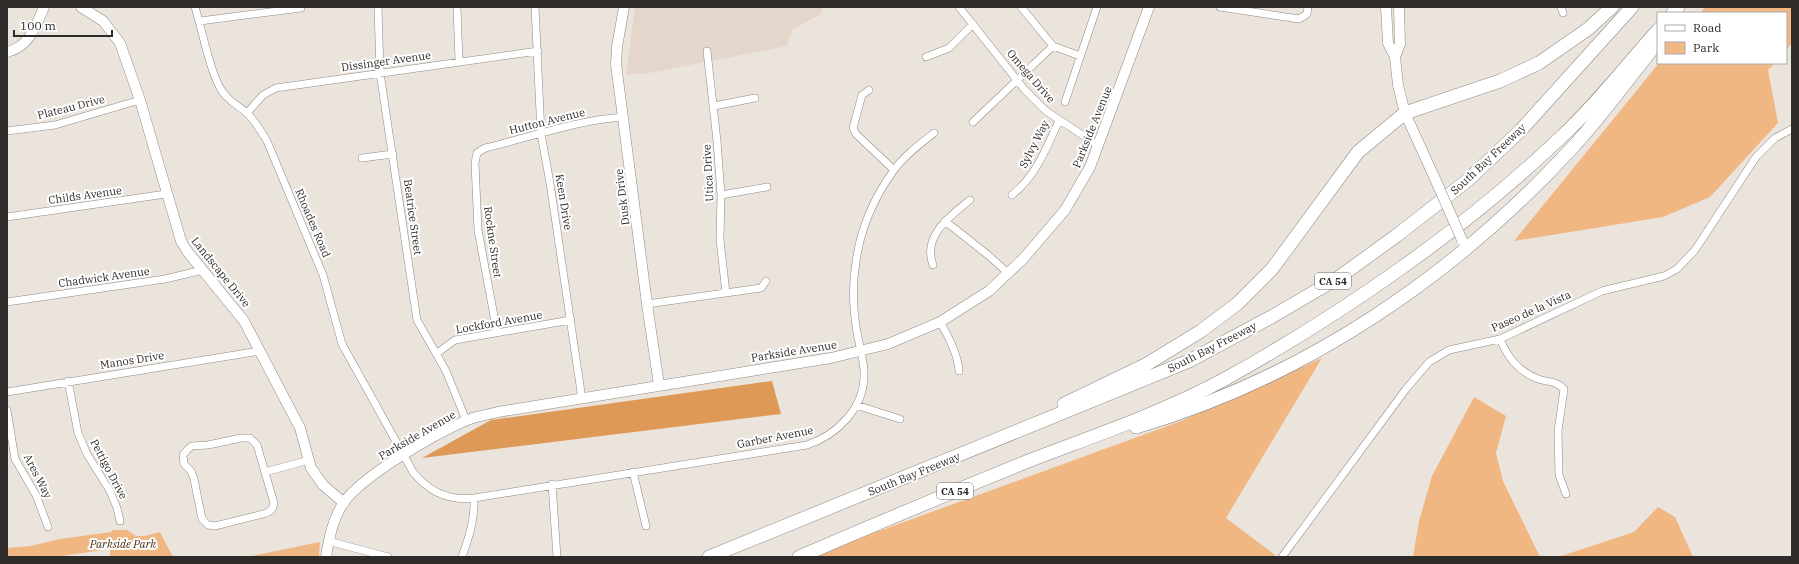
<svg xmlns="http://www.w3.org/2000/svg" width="1799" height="564" font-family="'IBM Plex Serif',serif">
	<rect width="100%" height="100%" fill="#ebe4dd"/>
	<path fill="#e4d6cb" d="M635 7H823L821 14 793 29 787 46 649 73 626 75Z"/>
	<path fill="#f1b783" d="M1705 7H1792V43L1786 50V13H1700Z
		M1659 63H1775L1768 70 1778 123 1710 197 1663 217 1514 241Z
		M1322 358 1226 518 1275 555 1273 557H808L1181 421Z
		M1474 397 1506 416 1496 453 1503 481 1540 557H1413L1419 521 1432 476Z
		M1658 507 1675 517 1693 557H1558L1634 532Z
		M113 530H127L136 536H145L160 532 173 557H110V549L55 557H7V548L30 546 60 539 111 532Z
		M320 542 319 557H247Z"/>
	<path fill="#de9957" d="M772 381 781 414 422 458 491 420Z"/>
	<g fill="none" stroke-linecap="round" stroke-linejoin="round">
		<defs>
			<path id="street" d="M195 7C202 29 210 73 222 91 228 101 239 106 247 113 255 121 261 131 267 141L323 275 342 344 413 472C429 492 450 501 474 498L807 445C837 435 863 409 864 377 865 362 859 346 857 332 853 309 852 285 856 262 860 230 874 197 894 170 904 156 920 144 934 133
				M378 7 380 73 417 320 446 371 466 420
				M457 7 459 61
				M535 7 541 134 550 183 582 399
				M959 7 1024 89 1046 111 1099 146
				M1021 7 1053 46 1080 56
				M1220 7 1299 19 1307 14 1308 7
				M1561 7 1563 13
				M200 21 301 8
				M707 51 717 141 721 195 720 240 726 293
				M926 57 949 48 973 24
				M869 90 862 95 853 128 856 134 894 170
				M1065 102 1097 7
				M714 106 755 98
				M247 113 263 95 276 88 538 51
				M973 122 1053 46
				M7 131 55 125 140 100
				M362 158 393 154
				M721 195 767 187
				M1012 195C1037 175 1046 148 1059 121
				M7 217 166 194
				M945 221 988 255 1009 274
				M933 265C922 236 950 216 970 200
				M7 302 165 279 203 270
				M647 304 761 288 766 281
				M940 322C949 337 958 354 959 371
				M497 332 478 230 475 163 477 153 485 148C531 137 577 120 624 117
				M1500 339C1508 358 1518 371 1538 379 1550 383 1554 380 1564 389L1558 431 1559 475 1566 494
				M436 354 455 340 571 320
				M68 381 78 433 87 454 110 491 117 508 120 521
				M7 392 260 351
				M856 405 900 419
				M7 410 15 459 36 495 48 527
				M241 438H250L257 445 274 503C273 510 270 512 263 514L215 526 208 525 202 519 194 479 191 471 184 464 183 455 188 449 192 446 208 445Z
				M265 472 309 460
				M633 472 646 526
				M552 484 557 557
				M328 541 388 557
				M462 557C469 537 475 519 474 498
				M1282 557 1406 389 1429 362 1449 350 1500 339 1602 291 1664 276 1677 269 1695 250 1756 157 1775 138 1792 129"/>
			<path id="secondary" d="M81 7 103 21 120 43 140 100 181 241 187 251 244 321 300 428 311 468 323 485 344 503
				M624 7 617 47 616 64 647 304 659 385
				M1386 7 1388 43 1395 57 1398 85 1405 113 1436 181
				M7 52C29 47 36 26 44 7
				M1395 57 1400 44 1399 7
				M326 557C329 538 333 518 344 502 364 475 433 435 465 421 475 416 487 415 498 412L831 358 888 344 940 322 989 291 1023 259 1065 210 1090 167 1149 7"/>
			<path id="highway" d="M1673 13 1678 7
				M1064 404 1147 364 1201 331 1237 304 1272 269 1358 152 1405 113 1500 81 1539 63 1588 29 1612 7
				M1136 427C1304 378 1453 277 1571 149 1601 117 1626 81 1654 47
				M709 557 1189 361 1273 316 1338 278 1396 236 1468 180 1521 130 1632 7
				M799 557C876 524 953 491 1031 460 1096 435 1164 412 1225 379 1342 314 1461 232 1558 140 1594 107 1625 67 1658 30"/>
		</defs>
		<use href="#street" stroke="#908983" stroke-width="8"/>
		<use href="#secondary" stroke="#908983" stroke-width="11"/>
		<use href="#highway" stroke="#908983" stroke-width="14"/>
		<use href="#street" stroke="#fff" stroke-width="7"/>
		<use href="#secondary" stroke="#fff" stroke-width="10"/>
		<use href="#highway" stroke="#fff" stroke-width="13"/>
		<defs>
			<path id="secondary-bridge" d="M1436 181 1462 240"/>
		</defs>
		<use href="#secondary-bridge" stroke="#908983" stroke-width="11" stroke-linecap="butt"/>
		<use href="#secondary-bridge" stroke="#fff" stroke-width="10"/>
	</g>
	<g text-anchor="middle" stroke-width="4" stroke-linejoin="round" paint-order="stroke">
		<g fill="#fff" stroke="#6d6b68" stroke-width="1">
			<rect x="1315" y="273" width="36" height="16" rx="3"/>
			<rect x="937" y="483" width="36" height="16" rx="3"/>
		</g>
		<g font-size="10" font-weight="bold" fill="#2e2b28">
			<text x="1333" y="285">CA 54</text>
			<text x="955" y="495">CA 54</text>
		</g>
		<g font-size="11" fill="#2e2b28" stroke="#fff">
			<text transform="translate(386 61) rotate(-8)" y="4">Dissinger Avenue</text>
			<text transform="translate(1031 76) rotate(49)" y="4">Omega Drive</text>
			<text transform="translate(71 107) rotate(-14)" y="4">Plateau Drive</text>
			<text transform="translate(547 121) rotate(-14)" y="4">Hutton Avenue</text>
			<text transform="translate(1092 127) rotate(-68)" y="4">Parkside Avenue</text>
			<text transform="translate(1034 144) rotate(-63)" y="4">Sylvy Way</text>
			<text transform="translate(1488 159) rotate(-43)" y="4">South Bay Freeway</text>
			<text transform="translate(708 173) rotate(-93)" y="4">Utica Drive</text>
			<text transform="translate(85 195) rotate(-8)" y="4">Childs Avenue</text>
			<text transform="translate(622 197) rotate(-97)" y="4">Dusk Drive</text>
			<text transform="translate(564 202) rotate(81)" y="4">Keen Drive</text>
			<text transform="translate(413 217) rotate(82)" y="4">Beatrice Street</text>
			<text transform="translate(313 223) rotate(67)" y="4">Rhoades Road</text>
			<text transform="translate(493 242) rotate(82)" y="4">Rockne Street</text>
			<text transform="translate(221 272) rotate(51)" y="4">Landscape Drive</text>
			<text transform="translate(104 277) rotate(-8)" y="4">Chadwick Avenue</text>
			<text transform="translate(1531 311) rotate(-24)" y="4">Paseo de la Vista</text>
			<text transform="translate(499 322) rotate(-10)" y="4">Lockford Avenue</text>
			<text transform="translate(1212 347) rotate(-27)" y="4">South Bay Freeway</text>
			<text transform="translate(794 351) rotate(-9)" y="4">Parkside Avenue</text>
			<text transform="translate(132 360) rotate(-9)" y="4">Manos Drive</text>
			<text transform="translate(417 435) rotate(-30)" y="4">Parkside Avenue</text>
			<text transform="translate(775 437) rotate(-11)" y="4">Garber Avenue</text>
			<text transform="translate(109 469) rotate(62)" y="4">Pettigo Drive</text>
			<text transform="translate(914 474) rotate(-22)" y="4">South Bay Freeway</text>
			<text transform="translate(38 476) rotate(63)" y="4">Ares Way</text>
		</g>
		<g font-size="11" font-style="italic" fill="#4a2e11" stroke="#fff">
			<text x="123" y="548">Parkside Park</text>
		</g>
	</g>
	<rect width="1799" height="564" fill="none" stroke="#2e2b28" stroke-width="16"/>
	<rect x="1657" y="12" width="130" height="52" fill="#ffffff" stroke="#abaaa9"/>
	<rect x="1665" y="25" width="20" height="6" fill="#ffffff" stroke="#abaaa9"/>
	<text x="1693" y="32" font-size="12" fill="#2e2b28">Road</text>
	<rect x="1665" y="42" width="20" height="12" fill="#f1b783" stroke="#abaaa9"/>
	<text x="1693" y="52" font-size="12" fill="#2e2b28">Park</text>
	<path d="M14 30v6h98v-6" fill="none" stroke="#2e2b28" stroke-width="2"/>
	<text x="20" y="30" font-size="12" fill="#2e2b28" stroke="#ffffff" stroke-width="3" paint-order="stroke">100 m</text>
</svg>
